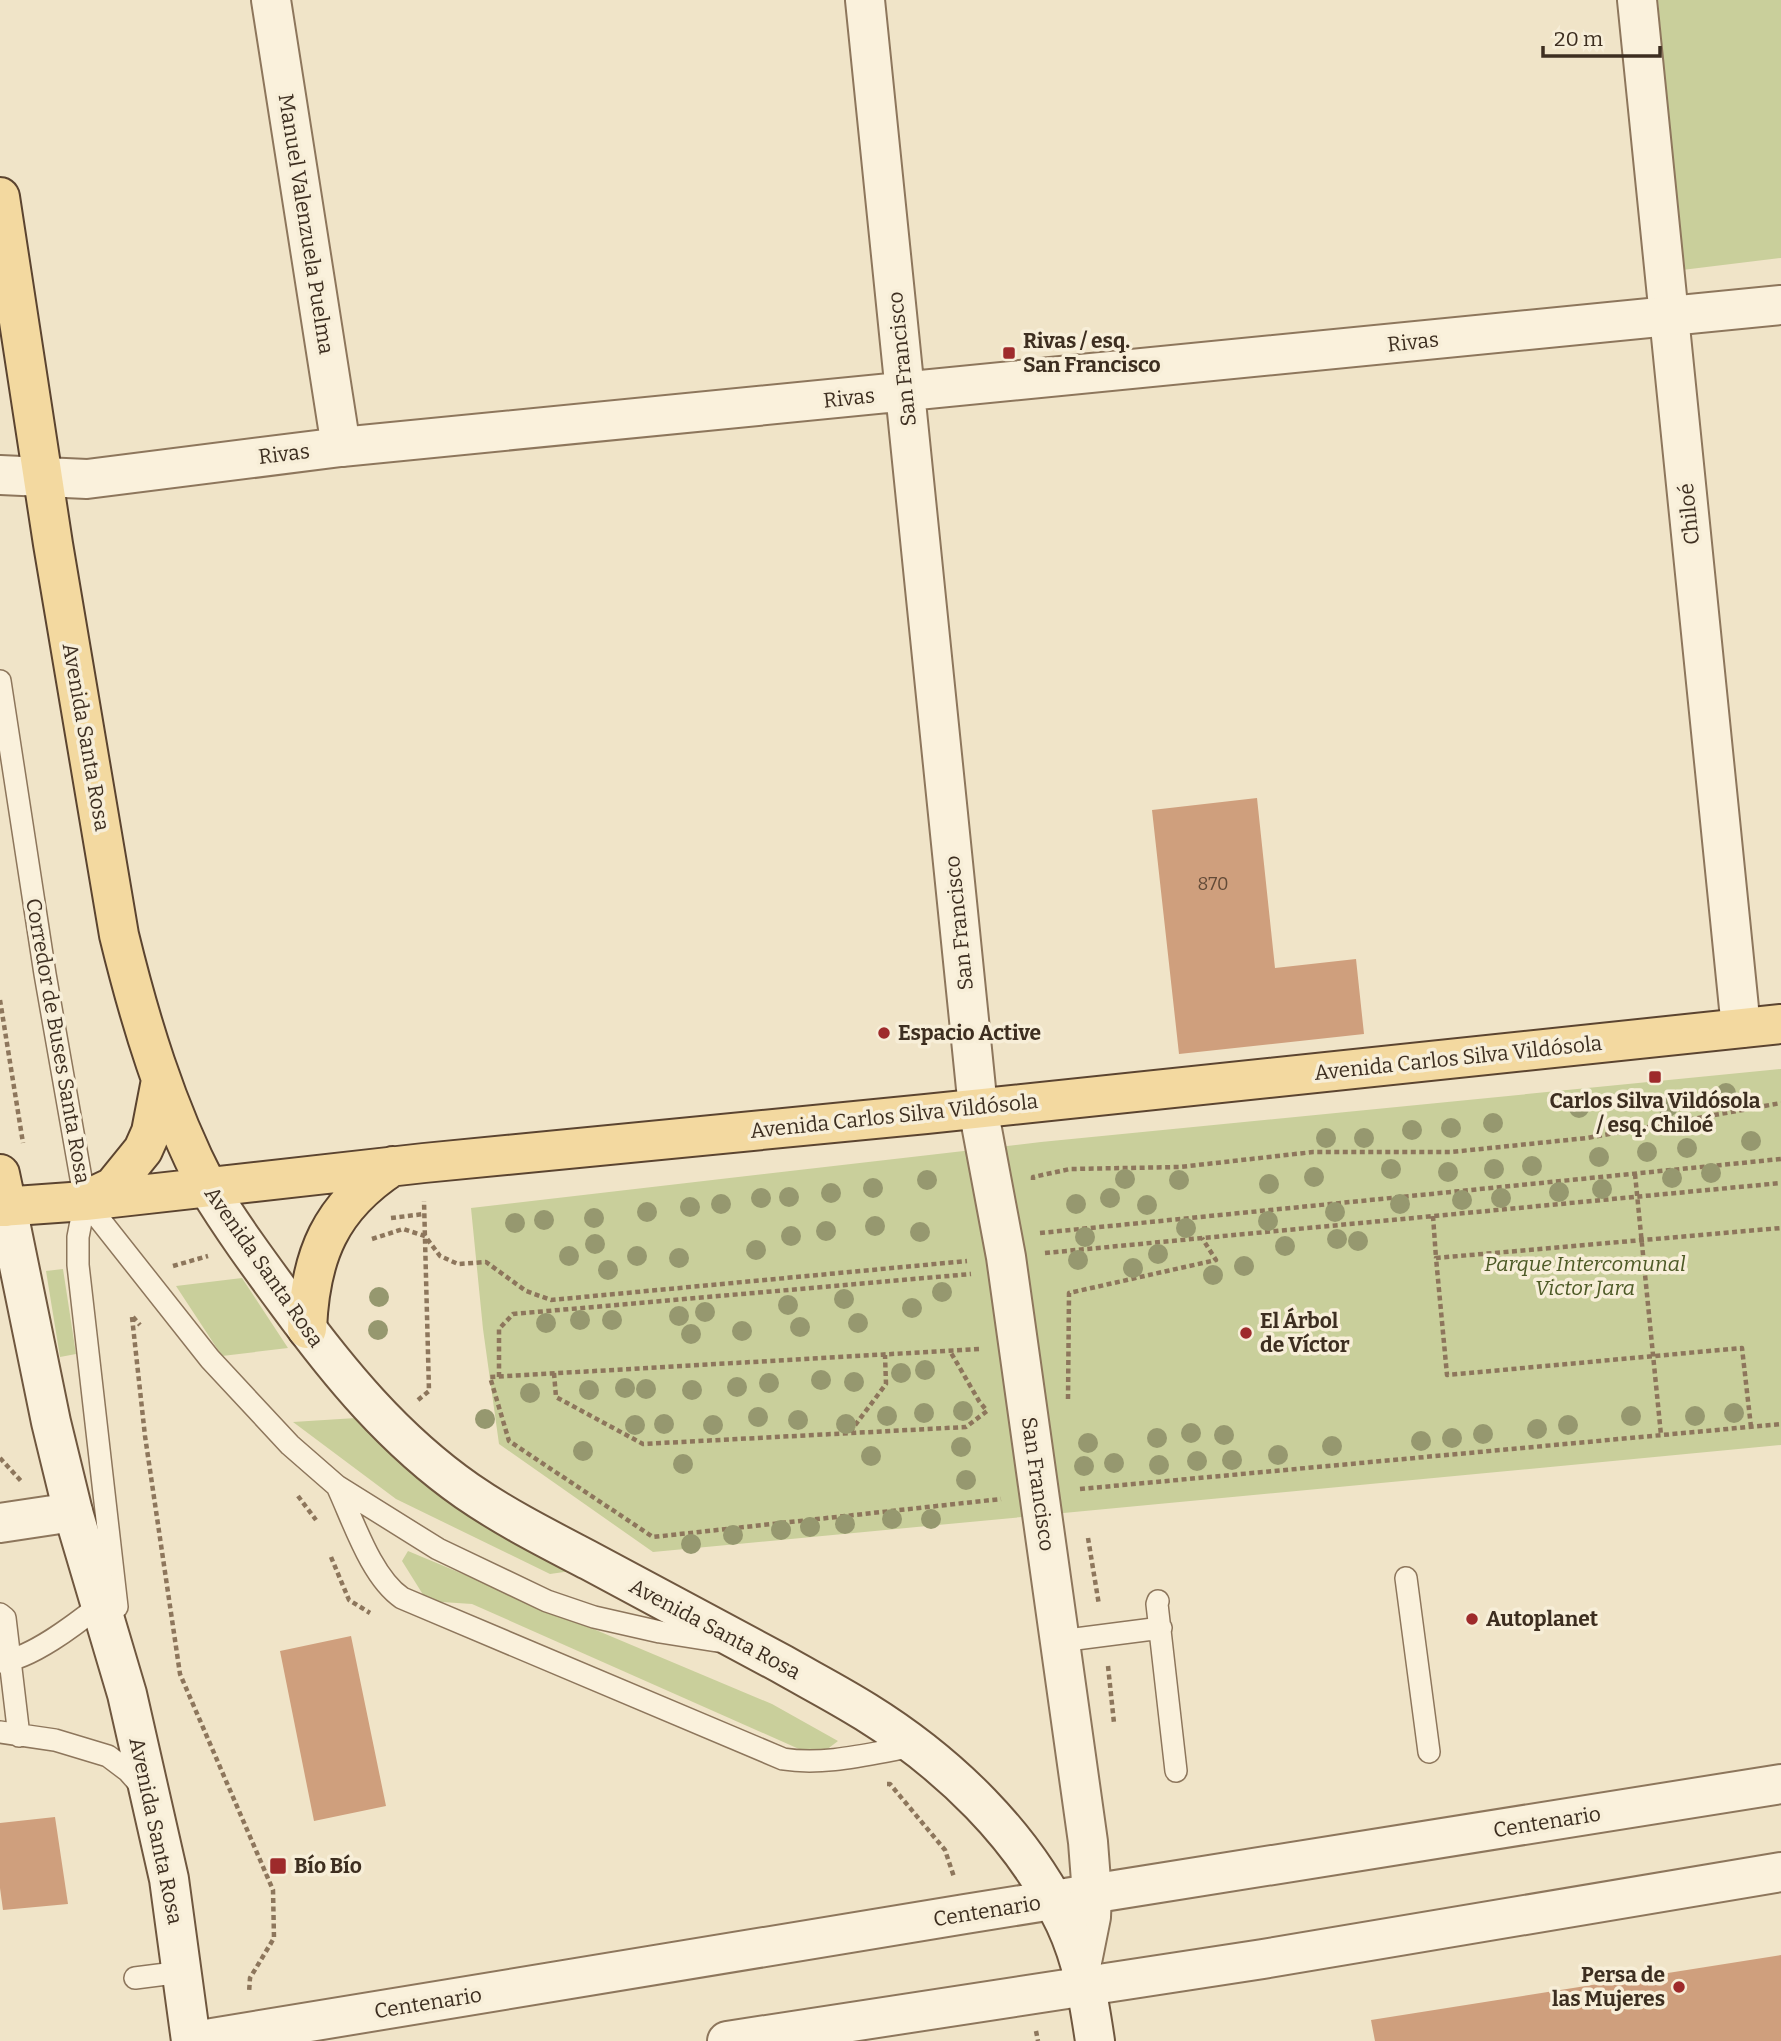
<svg xmlns="http://www.w3.org/2000/svg" width="1781" height="2041" font-family="Bitter,serif">
	<rect width="100%" height="100%" fill="#f0e4c8"/>
	<path fill="#c9cf9b" d="M1658 0H1781V258L1682 270Z
		M1781 1069V1445L653 1552 499 1444 483 1329 471 1208 1041 1142Z
		M63 1269 76 1354 60 1357 46 1271Z
		M242 1278 288 1348 222 1356 176 1286Z
		M356 1418 571 1571 550 1574 396 1499 293 1422Z
		M408 1551 772 1704 838 1741 817 1757 472 1604 427 1601 402 1561Z"/>
	<path fill="#cf9f7d" d="M1257 798 1275 968 1356 959 1364 1034 1179 1054 1152 810Z
		M351 1636 386 1806 314 1821 280 1651Z
		M55 1817 68 1904 3 1910 0 1888V1823Z
		M1781 1955V2041H1375L1371 2020Z"/>
	<g fill="none" stroke-linecap="round" stroke-linejoin="round">
		<defs>
			<path id="service" d="M0 681 45 974 85 1201 78 1237V1265L117 1607
				M85 1201 210 1359 290 1445 337 1486 438 1549 547 1601 594 1617 660 1632 717 1641
				M337 1486C353 1520 371 1577 402 1598L783 1759C826 1766 872 1753 915 1746
				M1406 1578 1429 1752
				M1158 1601 1157 1604 1176 1771
				M0 1614 5 1618 19 1736
				M1060 1641 1161 1628
				M0 1662C31 1659 76 1624 100 1605
				M0 1732 55 1740 108 1756 128 1771 143 1788
				M135 1978 182 1972"/>
			<path id="minor" d="M271 0 341 447
				M1637 0 1741 1028
				M194 2041 965 1914 1781 1784
				M727 2041 1263 1959 1781 1872"/>
			<path id="tertiary" d="M865 0 978 1108 1006 1257 1088 1842 1092 1894 1091 1917 1081 1967
				M0 475 87 479 341 447 1781 305
				M0 1523 73 1512"/>
			<path id="secondary" d="M207 1186C231 1226 259 1264 287 1302 339 1373 394 1440 467 1491 506 1518 548 1539 590 1561 654 1596 718 1629 782 1664 810 1680 839 1695 866 1712 948 1763 1023 1835 1065 1923 1083 1961 1089 2001 1095 2041
				M7 1207 51 1422 73 1512 127 1694 169 1879 191 2041"/>
			<path id="primary" d="M0 197 53 544 119 935C140 1021 166 1107 207 1186
				M0 1174 7 1207
				M90 1198 113 1187 143 1150 151 1132 161 1080
				M0 1207 85 1201 424 1163 926 1114 1781 1024
				M307 1329C310 1256 330 1207 393 1166"/>
		</defs>
		<use href="#service" stroke="#8d765c" stroke-width="24"/>
		<use href="#minor" stroke="#8d765c" stroke-width="42"/>
		<use href="#tertiary" stroke="#8d765c" stroke-width="42"/>
		<use href="#secondary" stroke="#6f573f" stroke-width="42"/>
		<use href="#primary" stroke="#5b4430" stroke-width="42"/>
		<path stroke="#8d765c" stroke-width="4.5" stroke-dasharray="5 3.5" stroke-linecap="butt" d="M0 1000 23 1143
			M1635 1174 1661 1435
			M1033 1180V1177L1070 1169 1180 1167 1313 1152H1451L1587 1138 1781 1103
			M1433 1216 1436 1258
			M391 1218 424 1214
			M1040 1233 1781 1159
			M372 1239 403 1229 425 1236 440 1256 458 1264 486 1262 526 1291 551 1300 967 1261
			M1045 1253 1781 1183
			M173 1266 208 1256
			M132 1317 145 1436 180 1674 273 1890 274 1938 250 1978 249 1993
			M133 1317 140 1325
			M979 1349 490 1377 509 1441 653 1537 1001 1499
			M554 1373 556 1397 643 1444 966 1427 987 1411 979 1401 950 1351
			M499 1377V1329L513 1314 971 1274
			M1068 1399 1069 1293 1216 1260 1202 1238
			M418 1400 429 1391 424 1201
			M1751 1427 1742 1348 1447 1375 1436 1258 1781 1228
			M850 1432 886 1384 885 1355
			M0 1458 21 1481
			M1080 1489 1781 1424
			M298 1496 316 1520
			M1088 1538 1099 1605
			M331 1557 349 1600 370 1613
			M1108 1666 1114 1723
			M887 1784H890L945 1850 954 1877
			M1036 2031 1038 2041"/>
		<use href="#service" stroke="#faf1dc" stroke-width="21"/>
		<use href="#minor" stroke="#faf1dc" stroke-width="38"/>
		<use href="#tertiary" stroke="#faf1dc" stroke-width="38"/>
		<use href="#secondary" stroke="#faf1dc" stroke-width="38"/>
		<use href="#primary" stroke="#f3d9a0" stroke-width="38"/>
	</g>
	<g fill="#96986f">
		<circle cx="1726" cy="1093" r="10"/>
		<circle cx="1668" cy="1107" r="10"/>
		<circle cx="1579" cy="1108" r="10"/>
		<circle cx="1493" cy="1123" r="10"/>
		<circle cx="1451" cy="1128" r="10"/>
		<circle cx="1412" cy="1130" r="10"/>
		<circle cx="1326" cy="1138" r="10"/>
		<circle cx="1364" cy="1138" r="10"/>
		<circle cx="1751" cy="1141" r="10"/>
		<circle cx="1687" cy="1148" r="10"/>
		<circle cx="1647" cy="1152" r="10"/>
		<circle cx="1599" cy="1157" r="10"/>
		<circle cx="1532" cy="1166" r="10"/>
		<circle cx="1391" cy="1169" r="10"/>
		<circle cx="1494" cy="1169" r="10"/>
		<circle cx="1448" cy="1172" r="10"/>
		<circle cx="1711" cy="1173" r="10"/>
		<circle cx="1314" cy="1177" r="10"/>
		<circle cx="1672" cy="1178" r="10"/>
		<circle cx="1125" cy="1179" r="10"/>
		<circle cx="927" cy="1180" r="10"/>
		<circle cx="1179" cy="1180" r="10"/>
		<circle cx="1269" cy="1184" r="10"/>
		<circle cx="873" cy="1188" r="10"/>
		<circle cx="1602" cy="1189" r="10"/>
		<circle cx="1559" cy="1192" r="10"/>
		<circle cx="831" cy="1193" r="10"/>
		<circle cx="789" cy="1197" r="10"/>
		<circle cx="761" cy="1198" r="10"/>
		<circle cx="1110" cy="1198" r="10"/>
		<circle cx="1501" cy="1198" r="10"/>
		<circle cx="1462" cy="1200" r="10"/>
		<circle cx="721" cy="1204" r="10"/>
		<circle cx="1076" cy="1204" r="10"/>
		<circle cx="1400" cy="1204" r="10"/>
		<circle cx="1147" cy="1205" r="10"/>
		<circle cx="690" cy="1207" r="10"/>
		<circle cx="647" cy="1212" r="10"/>
		<circle cx="1335" cy="1212" r="10"/>
		<circle cx="594" cy="1218" r="10"/>
		<circle cx="544" cy="1220" r="10"/>
		<circle cx="1268" cy="1221" r="10"/>
		<circle cx="515" cy="1223" r="10"/>
		<circle cx="875" cy="1226" r="10"/>
		<circle cx="1186" cy="1228" r="10"/>
		<circle cx="826" cy="1231" r="10"/>
		<circle cx="920" cy="1232" r="10"/>
		<circle cx="791" cy="1236" r="10"/>
		<circle cx="1085" cy="1237" r="10"/>
		<circle cx="1337" cy="1239" r="10"/>
		<circle cx="1358" cy="1241" r="10"/>
		<circle cx="595" cy="1244" r="10"/>
		<circle cx="1285" cy="1246" r="10"/>
		<circle cx="756" cy="1250" r="10"/>
		<circle cx="1158" cy="1254" r="10"/>
		<circle cx="569" cy="1256" r="10"/>
		<circle cx="637" cy="1256" r="10"/>
		<circle cx="679" cy="1258" r="10"/>
		<circle cx="1078" cy="1260" r="10"/>
		<circle cx="1244" cy="1266" r="10"/>
		<circle cx="1133" cy="1268" r="10"/>
		<circle cx="608" cy="1270" r="10"/>
		<circle cx="1213" cy="1275" r="10"/>
		<circle cx="942" cy="1292" r="10"/>
		<circle cx="379" cy="1297" r="10"/>
		<circle cx="844" cy="1299" r="10"/>
		<circle cx="788" cy="1305" r="10"/>
		<circle cx="912" cy="1308" r="10"/>
		<circle cx="705" cy="1312" r="10"/>
		<circle cx="679" cy="1316" r="10"/>
		<circle cx="580" cy="1320" r="10"/>
		<circle cx="612" cy="1320" r="10"/>
		<circle cx="546" cy="1323" r="10"/>
		<circle cx="858" cy="1323" r="10"/>
		<circle cx="800" cy="1327" r="10"/>
		<circle cx="378" cy="1330" r="10"/>
		<circle cx="742" cy="1331" r="10"/>
		<circle cx="691" cy="1334" r="10"/>
		<circle cx="925" cy="1370" r="10"/>
		<circle cx="901" cy="1373" r="10"/>
		<circle cx="821" cy="1380" r="10"/>
		<circle cx="854" cy="1382" r="10"/>
		<circle cx="769" cy="1383" r="10"/>
		<circle cx="737" cy="1387" r="10"/>
		<circle cx="625" cy="1388" r="10"/>
		<circle cx="646" cy="1389" r="10"/>
		<circle cx="589" cy="1390" r="10"/>
		<circle cx="692" cy="1390" r="10"/>
		<circle cx="530" cy="1393" r="10"/>
		<circle cx="963" cy="1411" r="10"/>
		<circle cx="924" cy="1413" r="10"/>
		<circle cx="1734" cy="1413" r="10"/>
		<circle cx="887" cy="1416" r="10"/>
		<circle cx="1631" cy="1416" r="10"/>
		<circle cx="1695" cy="1416" r="10"/>
		<circle cx="758" cy="1417" r="10"/>
		<circle cx="485" cy="1419" r="10"/>
		<circle cx="798" cy="1420" r="10"/>
		<circle cx="664" cy="1424" r="10"/>
		<circle cx="846" cy="1424" r="10"/>
		<circle cx="635" cy="1425" r="10"/>
		<circle cx="713" cy="1425" r="10"/>
		<circle cx="1568" cy="1425" r="10"/>
		<circle cx="1537" cy="1429" r="10"/>
		<circle cx="1191" cy="1433" r="10"/>
		<circle cx="1483" cy="1434" r="10"/>
		<circle cx="1224" cy="1435" r="10"/>
		<circle cx="1157" cy="1438" r="10"/>
		<circle cx="1452" cy="1438" r="10"/>
		<circle cx="1421" cy="1441" r="10"/>
		<circle cx="1088" cy="1443" r="10"/>
		<circle cx="1332" cy="1446" r="10"/>
		<circle cx="961" cy="1447" r="10"/>
		<circle cx="583" cy="1451" r="10"/>
		<circle cx="1278" cy="1455" r="10"/>
		<circle cx="871" cy="1456" r="10"/>
		<circle cx="1232" cy="1460" r="10"/>
		<circle cx="1197" cy="1461" r="10"/>
		<circle cx="1114" cy="1463" r="10"/>
		<circle cx="683" cy="1464" r="10"/>
		<circle cx="1159" cy="1465" r="10"/>
		<circle cx="1084" cy="1466" r="10"/>
		<circle cx="966" cy="1480" r="10"/>
		<circle cx="892" cy="1519" r="10"/>
		<circle cx="931" cy="1519" r="10"/>
		<circle cx="845" cy="1524" r="10"/>
		<circle cx="810" cy="1527" r="10"/>
		<circle cx="781" cy="1530" r="10"/>
		<circle cx="733" cy="1535" r="10"/>
		<circle cx="691" cy="1544" r="10"/>
	</g>
	<g fill="#9e2a2b" stroke="#f7eed8" stroke-width="2.5">
		<rect x="1002" y="346" width="14" height="14" rx="3.5"/>
		<circle cx="884" cy="1033" r="7"/>
		<rect x="1648" y="1070" width="14" height="14" rx="3.5"/>
		<circle cx="1246" cy="1333" r="7"/>
		<circle cx="1472" cy="1619" r="7"/>
		<rect x="269" y="1857" width="18" height="18" rx="3.5"/>
		<circle cx="1679" cy="1987" r="7"/>
	</g>
	<g text-anchor="middle" stroke-width="7" stroke-linejoin="round" paint-order="stroke">
		<g font-size="18" fill="#624a37">
			<text x="1213" y="890">870</text>
		</g>
		<g font-size="21" fill="#3d2e20" stroke="#f7eed8">
			<text transform="translate(306 224) rotate(81)" y="7">Manuel Valenzuela Puelma</text>
			<text transform="translate(1413 342) rotate(-6)" y="7">Rivas</text>
			<text transform="translate(902 359) rotate(-96)" y="7">San Francisco</text>
			<text transform="translate(849 398) rotate(-6)" y="7">Rivas</text>
			<text transform="translate(284 454) rotate(-7)" y="7">Rivas</text>
			<text transform="translate(1689 514) rotate(-96)" y="7">Chiloé</text>
			<text transform="translate(86 737) rotate(80)" y="7">Avenida Santa Rosa</text>
			<text transform="translate(959 923) rotate(-96)" y="7">San Francisco</text>
			<text transform="translate(58 1041) rotate(80)" y="7">Corredor de Buses Santa Rosa</text>
			<text transform="translate(1458 1058) rotate(-6)" y="7">Avenida Carlos Silva Vildósola</text>
			<text transform="translate(894 1116) rotate(-6)" y="7">Avenida Carlos Silva Vildósola</text>
			<text transform="translate(264 1267) rotate(55)" y="7">Avenida Santa Rosa</text>
			<text transform="translate(1038 1484) rotate(82)" y="7">San Francisco</text>
			<text transform="translate(715 1629) rotate(28)" y="7">Avenida Santa Rosa</text>
			<text transform="translate(1547 1822) rotate(-9)" y="7">Centenario</text>
			<text transform="translate(156 1831) rotate(78)" y="7">Avenida Santa Rosa</text>
			<text transform="translate(987 1911) rotate(-9)" y="7">Centenario</text>
			<text transform="translate(428 2003) rotate(-9)" y="7">Centenario</text>
		</g>
		<g font-size="21" font-weight="bold" fill="#3d2e20" stroke="#f7eed8" text-anchor="start">
			<text x="1023" y="348">Rivas / esq.<tspan x="1023" dy="24">San Francisco</tspan></text>
			<text x="898" y="1040">Espacio Active</text>
			<text x="1655" y="1108" text-anchor="middle">Carlos Silva Vildósola<tspan x="1655" dy="24">/ esq. Chiloé</tspan></text>
			<text x="1260" y="1328">El Árbol<tspan x="1260" dy="24">de Víctor</tspan></text>
			<text x="1486" y="1626">Autoplanet</text>
			<text x="294" y="1873">Bío Bío</text>
			<text x="1665" y="1982" text-anchor="end">Persa de<tspan x="1665" dy="24">las Mujeres</tspan></text>
		</g>
		<g font-size="21" font-style="italic" fill="#4d5a26" stroke="#f7eed8">
			<text x="1585" y="1271">Parque Intercomunal<tspan x="1585" dy="24">Victor Jara</tspan></text>
		</g>
	</g>
	<path d="M1543 46v10h117v-10" fill="none" stroke="#3d2e20" stroke-width="3.5"/>
	<text x="1554" y="46" font-size="21" fill="#3d2e20" stroke="#f7eed8" stroke-width="5" paint-order="stroke">20 m</text>
</svg>
